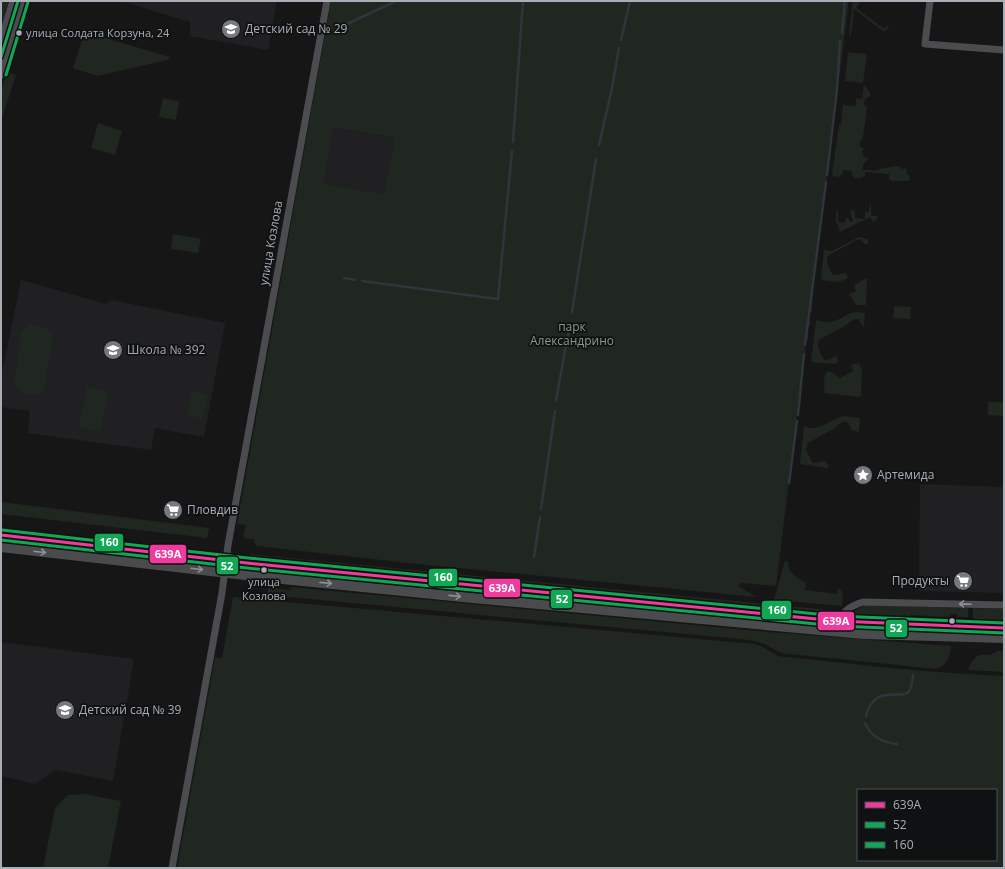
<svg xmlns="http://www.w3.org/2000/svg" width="1005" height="869" font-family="'Open Sans',sans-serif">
	<rect width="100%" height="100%" fill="#161616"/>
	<path fill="#202022" d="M121 1H277L268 50 190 36V22Z
		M333 127 394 138 384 194 324 184Z
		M21 280 106 304 111 300 225 323 204 437 155 428 151 450 28 433 30 411 1 407V377Z
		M920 484 1004 487V593L919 591Z
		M1 642 134 659 113 781 56 770 35 784 1 776Z"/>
	<path fill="#202620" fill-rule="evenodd" d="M1 1H9L1 26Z
		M331 1H848V8L813 286 812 312H810L809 320 811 323 808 327V338L806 343 776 586 742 583 738 586 757 597 417 564 256 546 254 539 243 538 246 525 237 524ZM333 127 394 138 384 194 324 184Z
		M853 1H858L860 3 856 8 884 29 888 25H889L886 31H883L854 9 851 36 849 35Z
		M85 32 170 57 167 60 98 76 73 68Z
		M848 52 867 54 863 83 845 81Z
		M7 72 16 75 1 121V91Z
		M864 84 870 93V96L865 99 864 105 867 107C866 118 864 127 863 138L860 141V146L864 149 862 152 864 157 869 159 863 164V170H871L874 171 883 168 899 166 902 169 906 168 907 174 909 175 910 180 908 181H892L889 178V174L865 172V176L861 178H854L852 175V171L843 170 842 174 839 177 833 176 832 174 839 125 841 124 843 105 856 106V98L862 99Z
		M163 98 179 101 176 120 159 117Z
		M98 123 122 131 115 155 91 148Z
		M870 202 871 204V216H877V219L873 222 870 217 840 232 836 221V211H838V221L841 223H844L847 217 851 222 853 221 850 212 852 209 855 212V218L865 219V212H869Z
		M173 234 201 239 198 253 171 249Z
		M859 237 868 239V245L864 244 861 240 859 239 829 255C824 262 829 268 833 275L846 273 848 278 839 282 821 280 824 250 832 251Z
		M865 279H867L866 305H856L849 294 856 291 854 285Z
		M894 306 911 307 910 319 893 318Z
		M856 312 865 313 864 327 862 326V324L860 323 859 319H855L848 323V324L819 340 818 347 824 360 830 359 836 356 839 361 835 364 811 362 816 320C838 327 839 315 856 312Z
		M30 325C40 327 51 326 53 338L45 386 43 391C34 397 20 395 14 386L21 334 26 327Z
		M859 363 862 370 861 396 859 397 824 393C825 385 822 378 827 372H832L840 378 853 371 851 365Z
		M87 387 108 391 101 431 79 427Z
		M192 391 208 395 203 419 187 415Z
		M988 402H1004V416L988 415Z
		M844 416 860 418 859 432 852 430 848 423 844 421 836 426 837 427 808 443 806 450 813 463 825 461 829 466 827 468 800 464 804 426C819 433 830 419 844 416Z
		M1 502 209 528 207 538 1 514Z
		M250 554 839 611 836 615 830 616 250 560Z
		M785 561H788C787 572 798 579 806 583L805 590 837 594 838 588 841 590 843 596 842 606 774 600Z
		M291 587 757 631 951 646C950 657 948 665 936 669L781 653 765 644 750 640 267 595 268 588 291 590Z
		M233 597 755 644 763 647 778 656C853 664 929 673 1004 676V868H177L215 657 222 658ZM858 790H996V860H858Z
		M870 605 968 608V617H957V614H950L949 617 910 615V620L850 616C853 610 863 606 870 605Z
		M973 608 1004 609V623L973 622Z
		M997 651H1004V672L968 670C979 644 985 662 997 651Z
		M84 794 121 801 108 868H43L55 808 68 795Z"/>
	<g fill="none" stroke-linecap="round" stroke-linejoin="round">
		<path stroke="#2e363b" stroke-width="2.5" d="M347 24 396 1
			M842 33 845 1
			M621 40 630 1
			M513 142 523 1
			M599 145 612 88 619 48
			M827 175 837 89 840 41
			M344 278 355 280
			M362 281 498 299 512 151
			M572 312 596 159
			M805 345 826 182
			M556 400 569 329
			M798 415 804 354
			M789 483 797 421
			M541 509 555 411
			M534 557 540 517
			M866 716C868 706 876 695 887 695 905 693 911 700 913 675
			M865 723C871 737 882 742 897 744"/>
		<path stroke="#4b4c4f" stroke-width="7" d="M930 1 925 44 1004 50
			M837 621C846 610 850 606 863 602L1004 605
			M172 868 222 593 228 545 327 1"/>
		<path stroke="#4b4c4f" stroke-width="9" d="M1 43 14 1
			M1 74 23 1"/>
		<path stroke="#4a4b4d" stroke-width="10" d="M1 535 247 563 645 603 837 621 1004 628
			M1 547 263 577 473 598 864 634 1004 638"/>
		<defs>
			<path id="bus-1" d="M1 535 247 563 837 621 1004 628"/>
			<path id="bus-2" d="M6 75 28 2
				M1 540 247 568 837 626 1004 633"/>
			<path id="bus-3" d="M1 57 18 1
				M2 530 248 558 837 616 1004 623"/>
		</defs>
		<use href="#bus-1" stroke="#101112" stroke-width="6"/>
		<use href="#bus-2" stroke="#101112" stroke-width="6"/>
		<use href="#bus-3" stroke="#101112" stroke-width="6"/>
		<use href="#bus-1" stroke="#f13a9d" stroke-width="3"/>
		<use href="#bus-2" stroke="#10a855" stroke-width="3"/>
		<use href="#bus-3" stroke="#10a855" stroke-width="3"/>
	</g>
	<defs><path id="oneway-shaft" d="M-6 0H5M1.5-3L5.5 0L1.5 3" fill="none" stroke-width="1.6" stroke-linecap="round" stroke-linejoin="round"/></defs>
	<g stroke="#8c9096">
		<use href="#oneway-shaft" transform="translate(40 552) rotate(6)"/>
		<use href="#oneway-shaft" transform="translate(197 569) rotate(7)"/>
		<use href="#oneway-shaft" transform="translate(326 583) rotate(6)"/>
		<use href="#oneway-shaft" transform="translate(455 596) rotate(6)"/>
	</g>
	<use stroke="#8d9197" href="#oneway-shaft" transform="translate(965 604) rotate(-178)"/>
	<defs>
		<symbol id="school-disc" viewBox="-11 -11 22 22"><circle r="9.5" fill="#76797e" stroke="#101112"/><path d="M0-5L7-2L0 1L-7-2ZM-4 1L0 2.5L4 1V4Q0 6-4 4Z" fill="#fff"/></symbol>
		<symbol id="sight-disc" viewBox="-11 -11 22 22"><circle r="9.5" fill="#76797e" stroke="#101112"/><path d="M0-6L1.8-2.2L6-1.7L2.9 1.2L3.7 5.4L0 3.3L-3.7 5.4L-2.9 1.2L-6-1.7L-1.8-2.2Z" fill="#fff"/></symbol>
		<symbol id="supermarket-disc" viewBox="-11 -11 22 22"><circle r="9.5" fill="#76797e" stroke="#101112"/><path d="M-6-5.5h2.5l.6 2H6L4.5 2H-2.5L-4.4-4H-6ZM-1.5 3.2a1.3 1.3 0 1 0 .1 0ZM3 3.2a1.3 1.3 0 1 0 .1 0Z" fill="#fff"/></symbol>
	</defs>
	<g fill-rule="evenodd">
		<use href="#school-disc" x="220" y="18" width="22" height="22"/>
		<use href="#school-disc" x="102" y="339" width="22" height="22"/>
		<use href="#sight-disc" x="852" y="464" width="22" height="22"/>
		<use href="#supermarket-disc" x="162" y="499" width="22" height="22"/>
		<use href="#supermarket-disc" x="952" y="570" width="22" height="22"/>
		<use href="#school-disc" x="54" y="699" width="22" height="22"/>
	</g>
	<g fill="#a9aeb6" stroke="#101112" stroke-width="1.5">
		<circle cx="19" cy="33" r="3.5"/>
		<circle cx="264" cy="570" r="3.5"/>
		<circle cx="952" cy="621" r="3.5"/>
	</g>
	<g text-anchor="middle" stroke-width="3.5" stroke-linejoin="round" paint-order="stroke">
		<g font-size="11" fill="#a9aeb6" stroke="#101112" text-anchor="start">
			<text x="26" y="37">улица Солдата Корзуна, 24</text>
			<text x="264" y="586" text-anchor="middle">улица<tspan x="264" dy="14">Козлова</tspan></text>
		</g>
		<g font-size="12" fill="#a9aeb6" stroke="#101112" text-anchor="start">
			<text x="245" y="33">Детский сад № 29</text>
			<text x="127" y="354">Школа № 392</text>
			<text x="877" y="479">Артемида</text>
			<text x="187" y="514">Пловдив</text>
			<text x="949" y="585" text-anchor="end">Продукты</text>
			<text x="79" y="714">Детский сад № 39</text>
		</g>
		<g font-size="12" fill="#a9aeb6" stroke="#101112">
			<text transform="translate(271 243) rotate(-80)" y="4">улица Козлова</text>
		</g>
		<g font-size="12" fill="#839f82" stroke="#101112">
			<text x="572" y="331">парк<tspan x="572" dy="14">Александрино</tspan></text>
		</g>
	</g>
	<g stroke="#101112" stroke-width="1.5">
		<rect x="94" y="533" width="30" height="19" rx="4" fill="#10a855"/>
		<rect x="149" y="544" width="38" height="20" rx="4" fill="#f13a9d"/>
		<rect x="216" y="556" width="23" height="19" rx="4" fill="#10a855"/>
		<rect x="428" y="568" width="30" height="19" rx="4" fill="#10a855"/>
		<rect x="483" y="578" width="38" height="20" rx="4" fill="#f13a9d"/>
		<rect x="550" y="589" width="23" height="20" rx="4" fill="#10a855"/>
		<rect x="761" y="600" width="31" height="20" rx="4" fill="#10a855"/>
		<rect x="817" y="611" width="38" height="20" rx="4" fill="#f13a9d"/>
		<rect x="885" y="619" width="23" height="19" rx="4" fill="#10a855"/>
	</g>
	<g font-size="11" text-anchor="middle" font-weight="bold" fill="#fff">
		<text x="109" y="546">160</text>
		<text x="168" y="558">639А</text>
		<text x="227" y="570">52</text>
		<text x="443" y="581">160</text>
		<text x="502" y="592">639А</text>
		<text x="562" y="603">52</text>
		<text x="777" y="614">160</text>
		<text x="836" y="625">639А</text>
		<text x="896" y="632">52</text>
	</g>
	<rect width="1005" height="869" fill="none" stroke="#a9aeb6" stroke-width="4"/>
	<rect x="857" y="789" width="140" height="72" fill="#101112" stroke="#4d5054"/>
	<rect x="865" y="802" width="20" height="6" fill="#f13a9d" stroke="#4d5054"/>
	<text x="893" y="809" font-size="12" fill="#a9aeb6">639А</text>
	<rect x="865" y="822" width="20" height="6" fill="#10a855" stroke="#4d5054"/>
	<text x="893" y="829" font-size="12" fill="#a9aeb6">52</text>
	<rect x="865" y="842" width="20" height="6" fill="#10a855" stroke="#4d5054"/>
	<text x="893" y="849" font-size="12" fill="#a9aeb6">160</text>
</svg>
